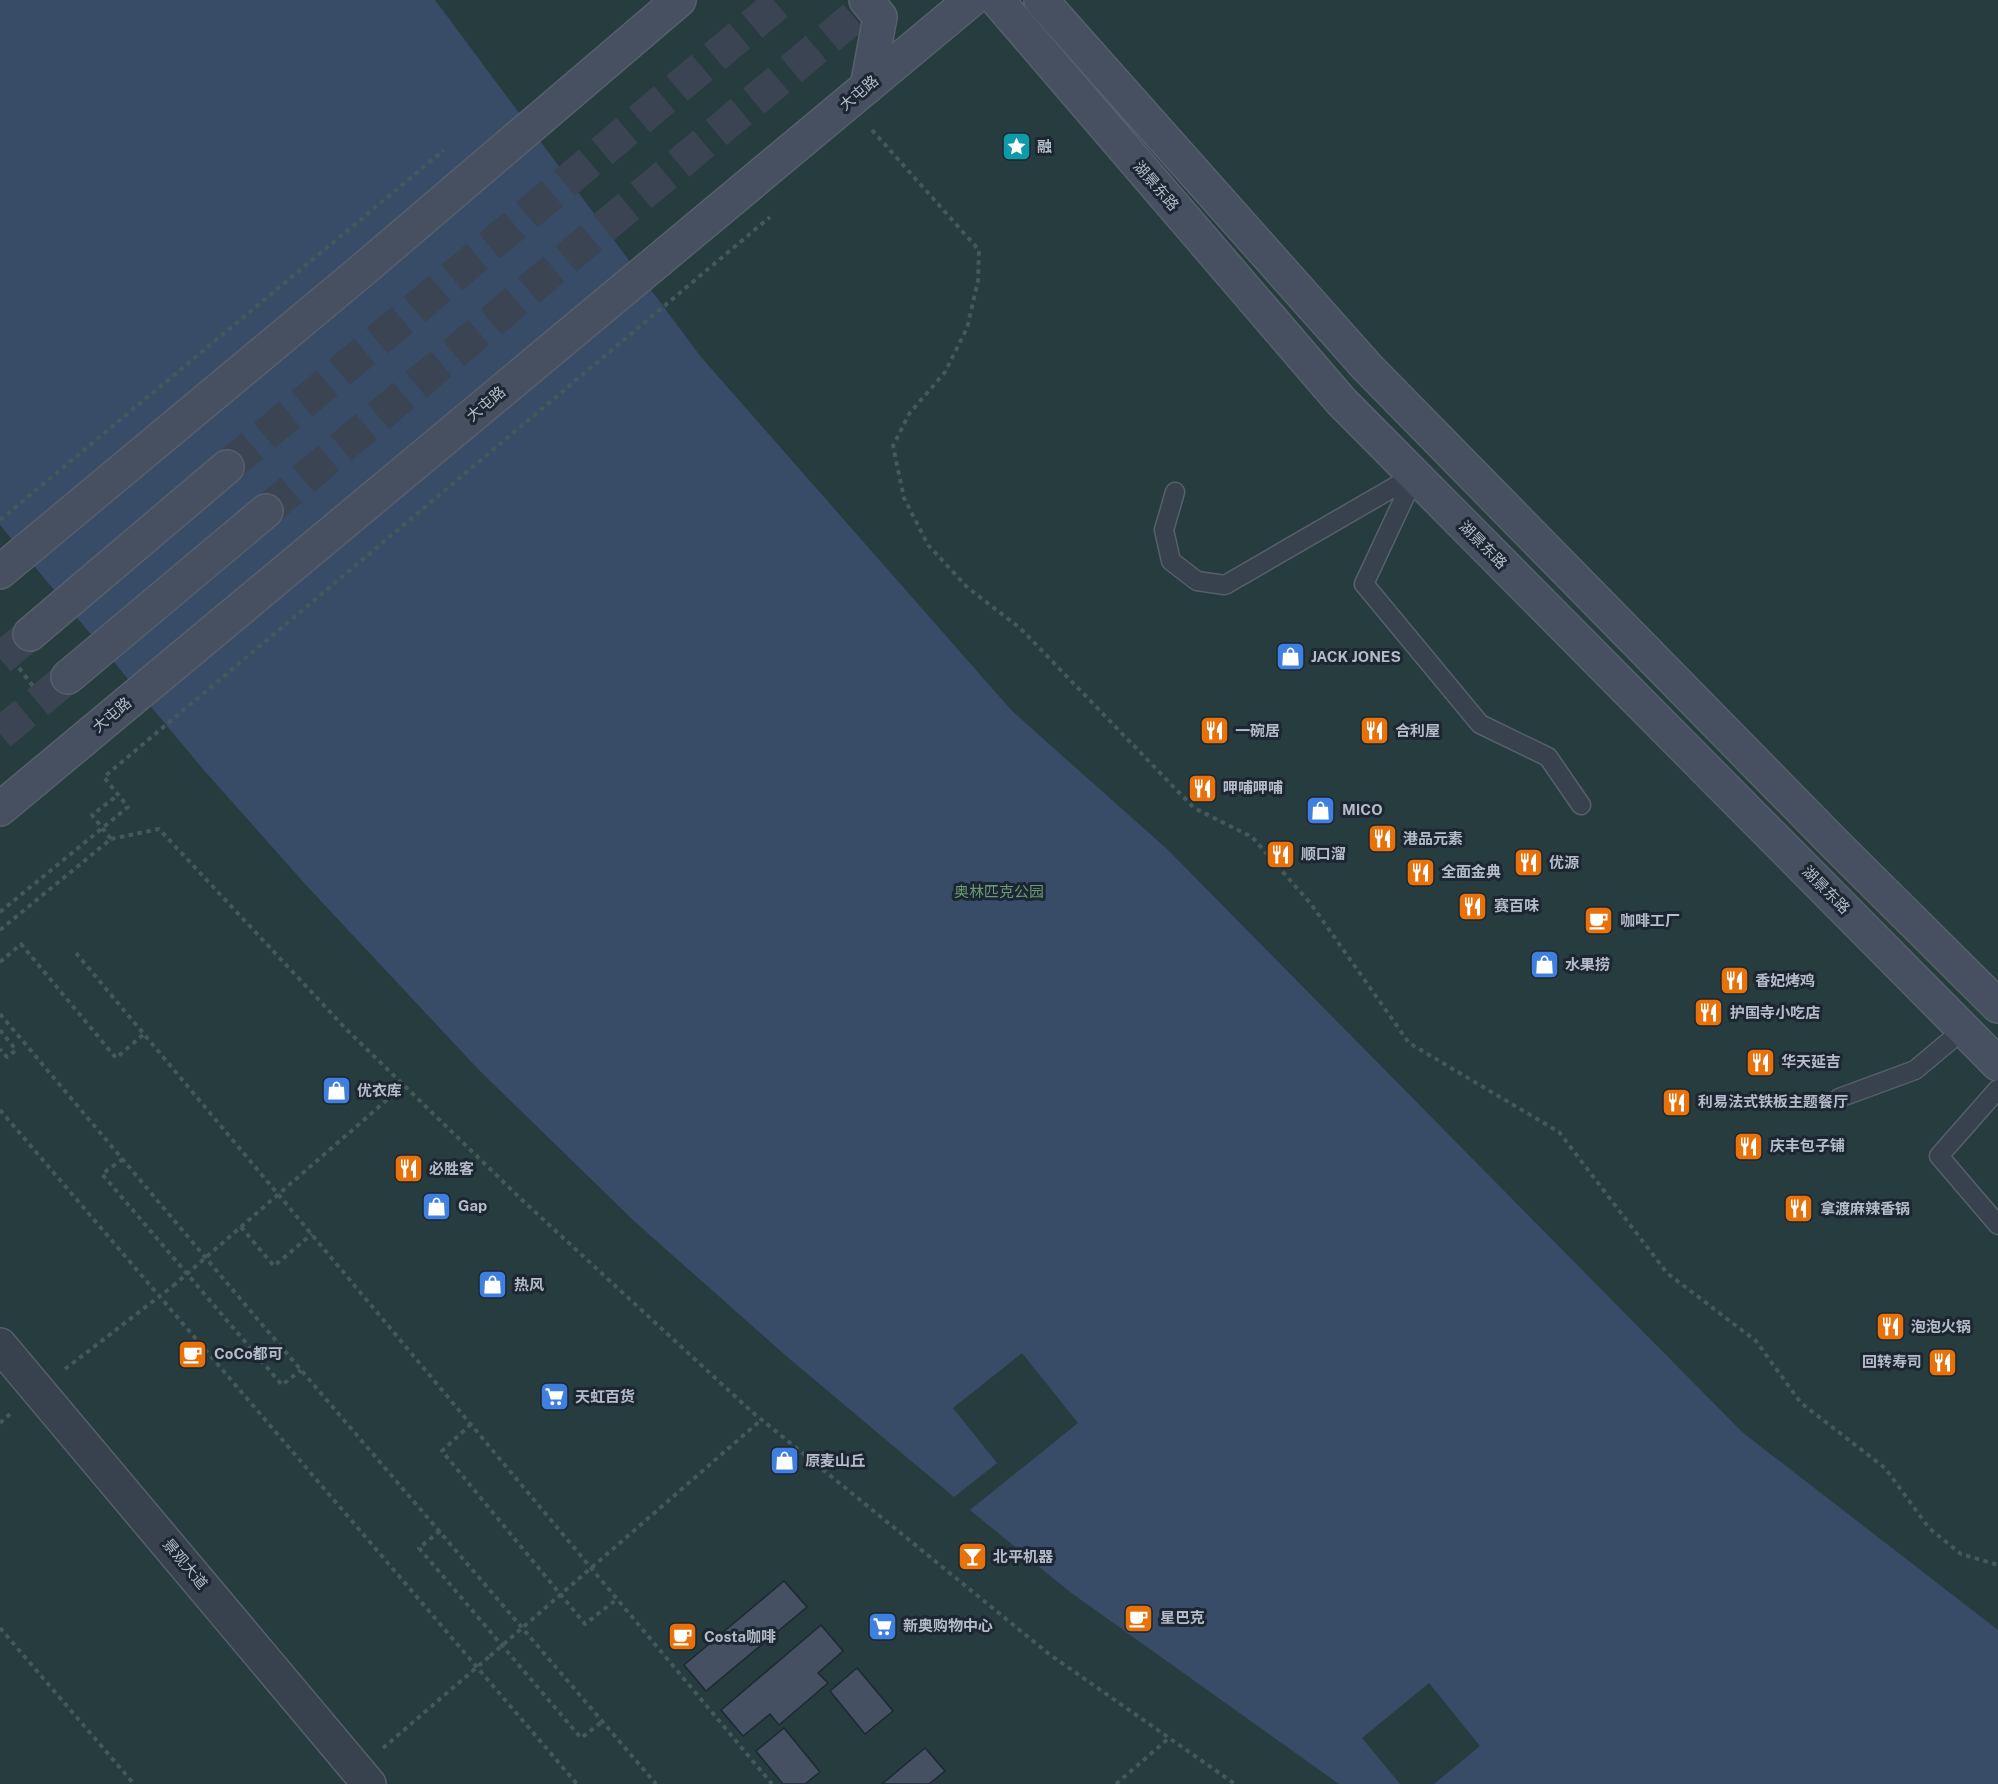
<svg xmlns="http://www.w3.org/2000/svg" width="1998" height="1784" font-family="'Public Sans','Noto Sans SC',sans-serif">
	<rect width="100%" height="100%" fill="#242f3e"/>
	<path fill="#263c3f" d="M0 0H1998V1784H0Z"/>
	<path fill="#394c67" d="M0 0H435L701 357 1012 711 1167 849 1742 1432 1998 1630V1784H1434L1480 1746 1429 1683 1362 1738 1400 1784H1339L1070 1592 970 1510 1078 1423 1022 1353 953 1408 997 1463 954 1497 785 1355 634 1221 478 1069 305 884 202 768 0 525Z"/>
	<path fill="#455162" stroke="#1f2835" stroke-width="1.5" d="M784 1581 807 1607 706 1691 684 1665Z
		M821 1625 843 1651 818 1673 828 1683 779 1725 770 1714 743 1736 721 1710Z
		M857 1668 893 1711 865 1734 830 1691Z
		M784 1728 820 1772 805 1784H783L756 1751Z
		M925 1748 945 1771 929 1784H882Z"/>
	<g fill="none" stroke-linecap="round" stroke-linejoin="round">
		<path stroke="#3a4453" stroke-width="33" stroke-dasharray="33 16" stroke-linecap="butt" d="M227 467 782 0
			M266 511 874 0
			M0 659 30 634
			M0 734 68 677"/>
		<defs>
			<path id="lane" d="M1415 475 1364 584 1480 724 1548 757 1581 805
				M1175 492 1164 530 1171 561 1197 581 1225 585 1415 475
				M1998 1089 1939 1156 1998 1225
				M1839 1098 1915 1070 1964 1029"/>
			<path id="street" d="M0 1345 369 1784"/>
			<path id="secondary" d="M866 0 880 17 867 87
				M997 0 1341 401 1998 1064
				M1041 0 1367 367 1835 844 1998 1006
				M0 572 359 273 679 0
				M30 634 227 467
				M68 677 266 511
				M0 809 971 0"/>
		</defs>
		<use href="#lane" stroke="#565f6c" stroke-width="21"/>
		<use href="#street" stroke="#565f6c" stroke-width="36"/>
		<use href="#secondary" stroke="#565f6c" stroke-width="36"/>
		<path stroke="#44595c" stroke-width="4" stroke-dasharray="4.5 4.5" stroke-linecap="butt" d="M872 130 979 250 978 281 967 328 945 372 909 414 893 446 904 498 928 545 968 588 1020 628 1194 808 1252 837 1311 904 1409 1043 1559 1132 1667 1273 1756 1341 1801 1403 1885 1468 1929 1528 1961 1554 1998 1565
			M0 520 444 150
			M19 668 33 686
			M111 839 159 829 347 1030 520 1198 751 1411 1049 1654 1235 1784
			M0 912 128 807 104 777 770 217
			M0 930 111 839 92 815 118 795
			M76 953 772 1784
			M0 962 21 944 116 1058 144 1034
			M0 1014 259 1321 656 1784
			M0 1030 16 1050 7 1057 0 1049
			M0 1110 577 1784
			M123 1159 102 1174 282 1385 301 1370
			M241 1227 274 1266 312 1234
			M65 1369 173 1286
			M0 1423 11 1413
			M471 1424 442 1451 585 1624 617 1599
			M440 1531 419 1548 581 1738 603 1721
			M0 1628 134 1784
			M383 1748 490 1656
			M1116 1784 1169 1738"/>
		<use href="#lane" stroke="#38414e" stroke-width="18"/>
		<use href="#street" stroke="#38414e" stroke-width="33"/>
		<use href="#secondary" stroke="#465061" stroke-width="33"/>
		<path stroke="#44595c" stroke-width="4" stroke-dasharray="4.5 4.5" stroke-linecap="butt" d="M173 1286 404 1085
			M490 1656 761 1420"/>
	</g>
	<defs>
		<symbol id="sight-square" viewBox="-11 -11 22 22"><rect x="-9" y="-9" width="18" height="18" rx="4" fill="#0f9aa8" stroke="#1d2633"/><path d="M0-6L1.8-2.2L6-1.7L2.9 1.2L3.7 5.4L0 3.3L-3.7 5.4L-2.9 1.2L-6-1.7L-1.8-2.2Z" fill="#fff"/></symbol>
		<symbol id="shop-square" viewBox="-11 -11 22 22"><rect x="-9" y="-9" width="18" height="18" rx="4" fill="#3f7fe0" stroke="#1d2633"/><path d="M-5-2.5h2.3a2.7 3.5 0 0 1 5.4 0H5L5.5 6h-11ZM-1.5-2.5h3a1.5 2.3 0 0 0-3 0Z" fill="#fff"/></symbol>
		<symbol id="restaurant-square" viewBox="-11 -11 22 22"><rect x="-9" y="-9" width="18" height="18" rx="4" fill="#e8710a" stroke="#1d2633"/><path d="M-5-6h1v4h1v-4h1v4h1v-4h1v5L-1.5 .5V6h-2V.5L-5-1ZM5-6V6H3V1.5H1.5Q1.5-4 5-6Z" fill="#fff"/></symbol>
		<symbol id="cafe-square" viewBox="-11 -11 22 22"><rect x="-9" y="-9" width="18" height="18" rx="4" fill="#e8710a" stroke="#1d2633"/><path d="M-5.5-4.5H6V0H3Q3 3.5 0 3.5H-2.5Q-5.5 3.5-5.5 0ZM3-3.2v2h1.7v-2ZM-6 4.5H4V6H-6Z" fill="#fff"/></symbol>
		<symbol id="supermarket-square" viewBox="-11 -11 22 22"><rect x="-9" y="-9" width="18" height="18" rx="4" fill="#3f7fe0" stroke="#1d2633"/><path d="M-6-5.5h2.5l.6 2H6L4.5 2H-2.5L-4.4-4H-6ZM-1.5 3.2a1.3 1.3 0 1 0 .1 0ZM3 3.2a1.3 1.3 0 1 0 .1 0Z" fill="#fff"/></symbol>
		<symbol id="bar-square" viewBox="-11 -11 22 22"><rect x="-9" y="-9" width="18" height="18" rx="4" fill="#e8710a" stroke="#1d2633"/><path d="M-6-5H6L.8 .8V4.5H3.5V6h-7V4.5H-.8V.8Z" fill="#fff"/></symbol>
	</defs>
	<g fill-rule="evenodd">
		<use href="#sight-square" x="1000" y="130" width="33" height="33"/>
		<use href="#shop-square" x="1274" y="640" width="33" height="33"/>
		<use href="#restaurant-square" x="1198" y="714" width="33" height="33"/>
		<use href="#restaurant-square" x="1358" y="714" width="33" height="33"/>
		<use href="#restaurant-square" x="1186" y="772" width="33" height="33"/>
		<use href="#shop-square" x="1304" y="794" width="33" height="33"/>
		<use href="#restaurant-square" x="1366" y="822" width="33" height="33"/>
		<use href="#restaurant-square" x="1264" y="838" width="33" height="33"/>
		<use href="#restaurant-square" x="1512" y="846" width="33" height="33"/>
		<use href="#restaurant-square" x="1404" y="856" width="33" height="33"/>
		<use href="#restaurant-square" x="1456" y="890" width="33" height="33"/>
		<use href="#cafe-square" x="1582" y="904" width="33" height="33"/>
		<use href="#shop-square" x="1528" y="948" width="33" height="33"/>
		<use href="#restaurant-square" x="1718" y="964" width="33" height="33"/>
		<use href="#restaurant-square" x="1692" y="996" width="33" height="33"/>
		<use href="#restaurant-square" x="1744" y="1046" width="33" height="33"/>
		<use href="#shop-square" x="320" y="1074" width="33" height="33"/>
		<use href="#restaurant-square" x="1660" y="1086" width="33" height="33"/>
		<use href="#restaurant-square" x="1732" y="1130" width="33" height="33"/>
		<use href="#restaurant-square" x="392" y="1152" width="33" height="33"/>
		<use href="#shop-square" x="420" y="1190" width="33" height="33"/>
		<use href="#restaurant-square" x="1782" y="1192" width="33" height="33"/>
		<use href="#shop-square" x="476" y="1268" width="33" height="33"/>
		<use href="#restaurant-square" x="1874" y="1310" width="33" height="33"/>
		<use href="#cafe-square" x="176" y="1338" width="33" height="33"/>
		<use href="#restaurant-square" x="1926" y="1346" width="33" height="33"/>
		<use href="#supermarket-square" x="538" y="1380" width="33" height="33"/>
		<use href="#shop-square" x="768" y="1444" width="33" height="33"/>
		<use href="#bar-square" x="956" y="1540" width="33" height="33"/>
		<use href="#cafe-square" x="1122" y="1602" width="33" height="33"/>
		<use href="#supermarket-square" x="866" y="1610" width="33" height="33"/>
		<use href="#cafe-square" x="666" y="1620" width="33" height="33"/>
	</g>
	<g text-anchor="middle" stroke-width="6" stroke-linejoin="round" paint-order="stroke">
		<g font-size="15" fill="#b4bcc9" stroke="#1d2633">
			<text transform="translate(859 93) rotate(-40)" y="5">大屯路</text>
			<text transform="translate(1156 186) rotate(49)" y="5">湖景东路</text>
			<text transform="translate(486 404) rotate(-40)" y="5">大屯路</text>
			<text transform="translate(1483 545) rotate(45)" y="5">湖景东路</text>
			<text transform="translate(112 715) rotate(-40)" y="5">大屯路</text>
			<text transform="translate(1826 890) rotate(45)" y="5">湖景东路</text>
			<text transform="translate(185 1564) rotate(50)" y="5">景观大道</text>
		</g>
		<g font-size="15" font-weight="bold" fill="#b4bcc9" stroke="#1d2633" text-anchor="start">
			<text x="1037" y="152">融</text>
			<text x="1311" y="662">JACK JONES</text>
			<text x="1235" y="736">一碗居</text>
			<text x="1395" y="736">合利屋</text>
			<text x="1223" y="793">呷哺呷哺</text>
			<text x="1342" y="815">MICO</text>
			<text x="1403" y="844">港品元素</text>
			<text x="1301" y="859">顺口溜</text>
			<text x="1549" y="868">优源</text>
			<text x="1441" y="877">全面金典</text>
			<text x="1494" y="911">赛百味</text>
			<text x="1620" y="926">咖啡工厂</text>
			<text x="1565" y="970">水果捞</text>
			<text x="1755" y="986">香妃烤鸡</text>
			<text x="1730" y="1018">护国寺小吃店</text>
			<text x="1781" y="1067">华天延吉</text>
			<text x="357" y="1096">优衣库</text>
			<text x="1698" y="1107">利易法式铁板主题餐厅</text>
			<text x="1770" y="1151">庆丰包子铺</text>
			<text x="429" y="1174">必胜客</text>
			<text x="458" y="1211">Gap</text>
			<text x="1820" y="1214">拿渡麻辣香锅</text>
			<text x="514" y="1290">热风</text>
			<text x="1911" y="1332">泡泡火锅</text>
			<text x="214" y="1359">CoCo都可</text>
			<text x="1922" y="1367" text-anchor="end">回转寿司</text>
			<text x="575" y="1402">天虹百货</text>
			<text x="805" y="1466">原麦山丘</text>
			<text x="993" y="1562">北平机器</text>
			<text x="1160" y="1623">星巴克</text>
			<text x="903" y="1631">新奥购物中心</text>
			<text x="704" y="1642">Costa咖啡</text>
		</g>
		<g font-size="15" fill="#6b9a76" stroke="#1d2633">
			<text x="999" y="897">奥林匹克公园</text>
		</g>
	</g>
</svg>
